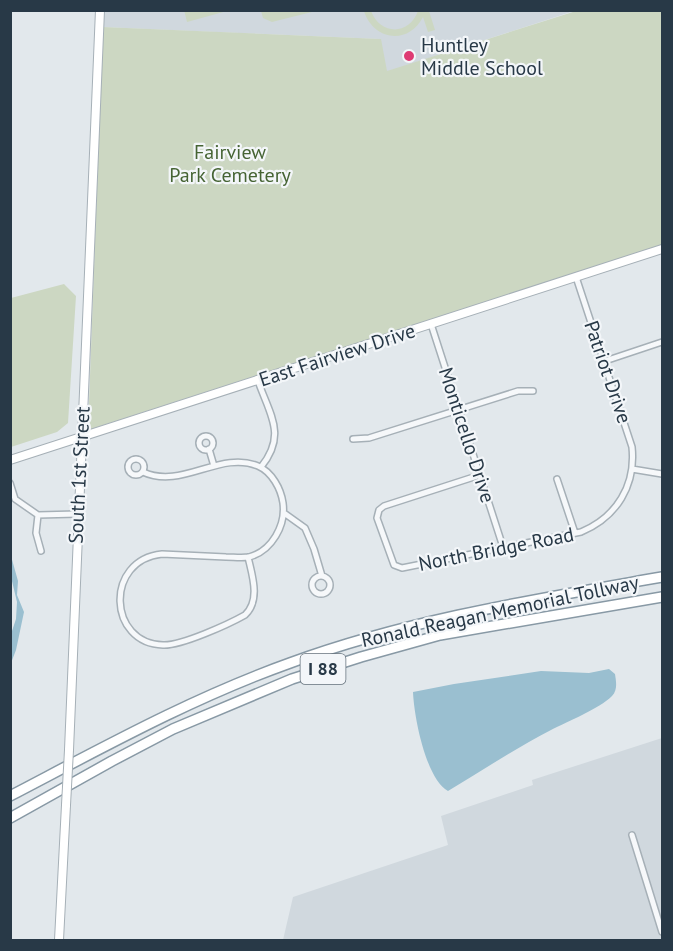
<svg xmlns="http://www.w3.org/2000/svg" width="673" height="951" font-family="'PT Sans',sans-serif">
	<rect width="100%" height="100%" fill="#e2e8ec"/>
	<path fill="#d0d8de" d="M104 10 574 11 386 72 380 39 103 27Z
		M662 738V940H283L293 897 448 845 441 816 533 785 532 780Z"/>
	<path fill="#ccd7c2" d="M184 10H227V11L187 22Z
		M261 11V10L316 11 272 22 263 18Z
		M364 11H371C380 35 409 36 418 11H429L435 30 428 32 423 17C408 46 373 40 364 11Z
		M576 11H662V245L88 430 103 27 381 39 387 71Z
		M64 284 76 296 68 423 57 432 11 447V298Z"/>
	<path fill="#9abfd0" d="M11 556 18 581 17 595 24 612 16 650 11 663V634L16 619 17 602 11 577Z
		M609 669 615 674C616 681 618 690 612 696 599 709 568 721 551 730 516 748 483 770 448 791 426 779 414 717 413 692L454 684 541 671 589 673Z"/>
	<g fill="none" stroke-linecap="round" stroke-linejoin="round">
		<defs>
			<path id="street" d="M431 324 503 547
				M605 361 662 342
				M258 381C270 415 287 435 261 467
				M199 443a7 7 0 1 1 14 0a7 7 0 1 1-14 0Z
				M353 439 369 438 518 391H533
				M209 449 214 466
				M128 467a8 8 0 1 1 16 0a8 8 0 1 1-16 0Z
				M632 469 662 474
				M143 472C182 490 220 450 258 466 272 472 281 489 283 503 286 525 272 551 249 557 242 558 233 557 226 557 205 556 183 555 162 554 104 560 108 644 163 645 181 646 229 624 245 615 261 600 252 575 248 557
				M480 475 384 506 379 510 377 518 394 565 402 568 581 532C617 517 636 485 632 447L576 277
				M557 479 575 533
				M10 483 15 499 38 515
				M284 513 305 528 314 549 322 576
				M41 551 36 533 38 515 77 514
				M312 585a9 9 0 1 1 18 0a9 9 0 1 1-18 0Z
				M632 835 662 932"/>
			<path id="secondary" d="M10 460 662 249
				M69 750 100 10
				M59 940 66 805"/>
			<path id="highway" d="M10 796C102 748 192 698 290 663 410 619 537 599 662 577
				M10 818 112 761 173 729 292 679 361 657 440 635 662 597"/>
		</defs>
		<use href="#street" stroke="#a6b0b7" stroke-width="8"/>
		<use href="#secondary" stroke="#a6b0b7" stroke-width="10"/>
		<use href="#highway" stroke="#8899a5" stroke-width="12"/>
		<use href="#street" stroke="#f6f8fa" stroke-width="5"/>
		<use href="#secondary" stroke="#fff" stroke-width="8"/>
		<use href="#highway" stroke="#fff" stroke-width="9"/>
		<defs>
			<path id="secondary-bridge" d="M66 805 69 750"/>
		</defs>
		<use href="#secondary-bridge" stroke="#a6b0b7" stroke-width="10" stroke-linecap="butt"/>
		<use href="#secondary-bridge" stroke="#fff" stroke-width="8"/>
	</g>
	<circle fill="#de3b73" stroke="#f3f6f9" stroke-width="2" cx="409" cy="56" r="6"/>
	<g text-anchor="middle" stroke-width="4.5" stroke-linejoin="round" paint-order="stroke">
		<rect fill="#f3f6f9" stroke="#65727c" stroke-width="1.5" x="300.5" y="654" width="45" height="30" rx="4.5"/>
		<g font-size="18" font-weight="bold" fill="#283947">
			<text x="323" y="675">I 88</text>
		</g>
		<g font-size="20" fill="#283947" stroke="#f3f6f9" text-anchor="start">
			<text x="421" y="52">Huntley<tspan x="421" dy="23">Middle School</tspan></text>
		</g>
		<g font-size="20" fill="#466434" stroke="#f3f6f9">
			<text x="230" y="159">Fairview<tspan x="230" dy="23">Park Cemetery</tspan></text>
		</g>
		<g font-size="20" fill="#283947" stroke="#f3f6f9">
			<text transform="translate(337 355) rotate(-18)" y="7">East Fairview Drive</text>
			<text transform="translate(608 372) rotate(71)" y="7">Patriot Drive</text>
			<text transform="translate(467 435) rotate(72)" y="7">Monticello Drive</text>
			<text transform="translate(79 475) rotate(-87)" y="7">South 1st Street</text>
			<text transform="translate(496 549) rotate(-11)" y="7">North Bridge Road</text>
			<text transform="translate(500 611) rotate(-12)" y="7">Ronald Reagan Memorial Tollway</text>
		</g>
	</g>
	<rect width="673" height="951" fill="none" stroke="#283947" stroke-width="24"/>
</svg>
